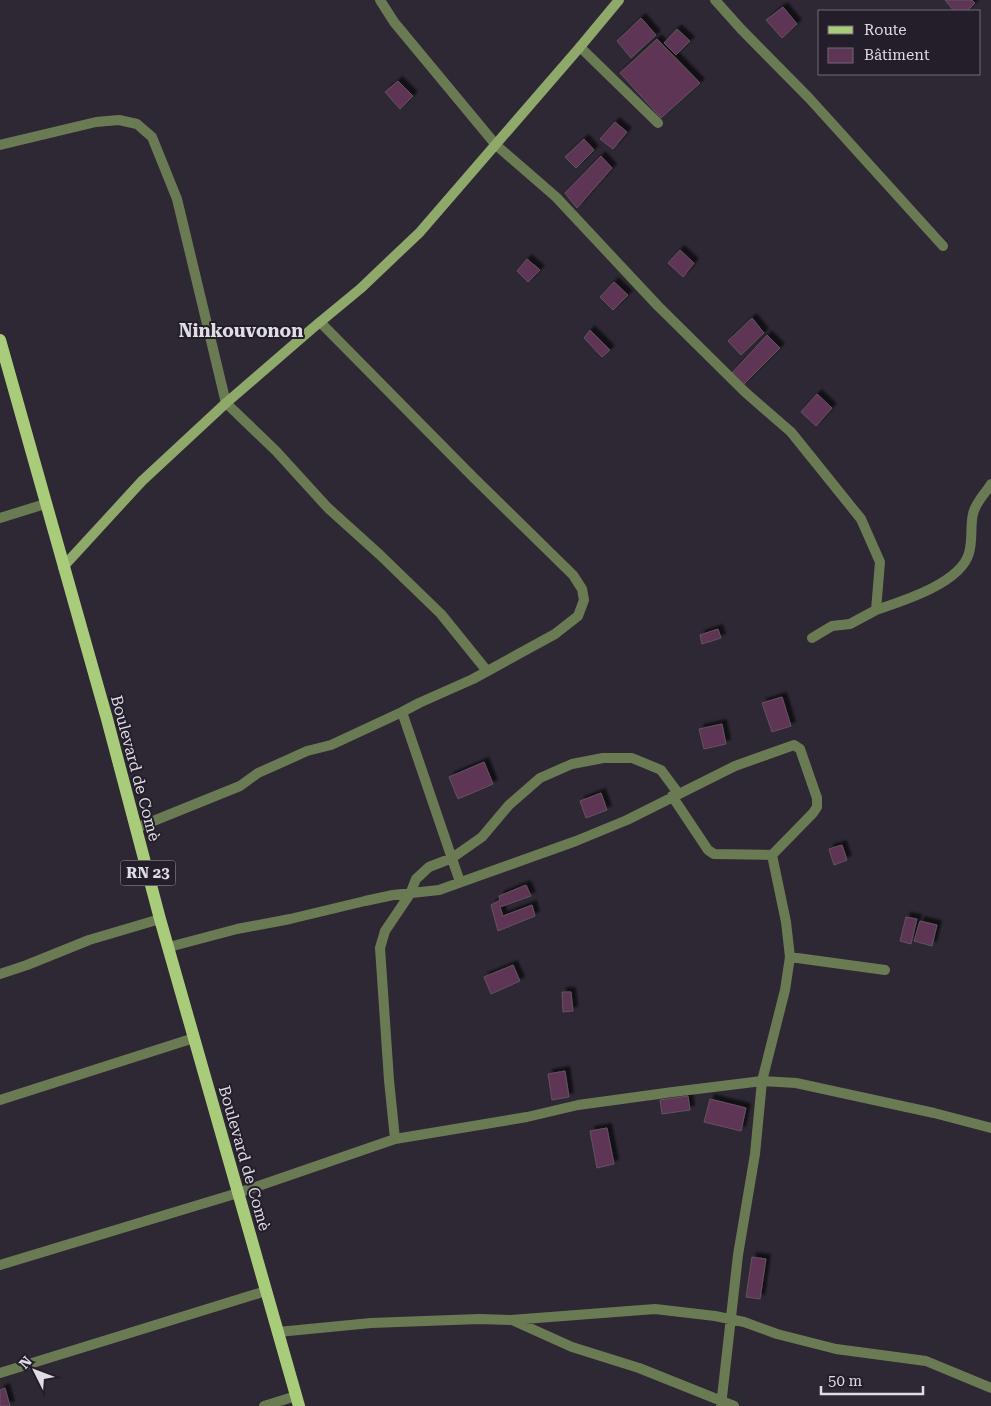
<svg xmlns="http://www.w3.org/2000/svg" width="991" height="1406" font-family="'Roboto Serif',serif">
	<defs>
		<filter id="shadow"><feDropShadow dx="4.5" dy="-4.5" stdDeviation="1" flood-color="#0009"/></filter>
	</defs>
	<rect width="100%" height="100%" fill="#2e2834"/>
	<path fill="#5e3554" stroke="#62545e" filter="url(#shadow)" d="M945 0H972L975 3 967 11H954Z
		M783 7 797 24 782 38 766 20Z
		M641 18 656 35 631 58 617 41Z
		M677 29 690 41 676 55 664 43Z
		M657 39 700 83 661 118 620 73Z
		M398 81 413 96 400 109 385 92Z
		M615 122 627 132 613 149 600 139Z
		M584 139 594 150 576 168 565 157Z
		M601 156 612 168 577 208 565 193Z
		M680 250 694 263 683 277 668 263Z
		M527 259 540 270 528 282 517 271Z
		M614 282 628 295 613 310 600 297Z
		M752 318 764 333 741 355 728 341Z
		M590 330 610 350 602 357 584 338Z
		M767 335 780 348 743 385 732 373Z
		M817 394 832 408 816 426 801 412Z
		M718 629 721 638 702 644 700 635Z
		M782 697 791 726 772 732 762 703Z
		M722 724 726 744 704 749 699 729Z
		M484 762 493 784 458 799 449 777Z
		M601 793 607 810 586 818 580 801Z
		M842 845 847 860 834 865 829 849Z
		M526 885 531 896 500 907 503 916 532 905 535 916 498 931 491 905 500 900 499 896Z
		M906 917 917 919 911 944 900 941Z
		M920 921 937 925 932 946 914 941Z
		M513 965 520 981 491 994 484 977Z
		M562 992H571L573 1011 563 1012Z
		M565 1071 569 1097 552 1100 548 1074Z
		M688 1096 690 1110 662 1114 660 1100Z
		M710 1099 746 1108 741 1131 704 1122Z
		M607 1128 614 1164 597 1168 590 1131Z
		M752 1257 766 1259 760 1299 746 1297Z
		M5 1388 10 1406H0V1390Z"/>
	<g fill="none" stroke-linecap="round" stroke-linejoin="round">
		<path stroke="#6a7b54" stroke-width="10" d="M380 0 394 22 496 145 556 197 658 306 745 392 791 432 861 519 880 562 876 610C903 601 961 583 969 553 973 539 970 526 973 514 975 503 985 494 991 484
			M715 0 741 29 809 98 943 246
			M580 47 658 123
			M0 145 96 122 119 120 137 124 152 137 177 199 226 403 276 451 328 508 379 554 441 614 487 671
			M0 518 45 504
			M812 638 832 626 850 624 876 610
			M402 712 460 882
			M136 828 240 786 258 773 276 765 307 751 331 745 402 712 419 703 473 679 555 634 578 616 584 600 582 589 573 575 474 478 320 322
			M169 947 237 929 290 919 365 901 393 895 439 890 576 841 627 820 735 766 794 745 800 749 817 798V807L813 813 772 855 714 854 708 850 672 796
			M790 957 885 970
			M0 974 27 965 89 940 160 919
			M0 1100 194 1038
			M395 1139 389 1080 380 948 385 931 410 894 416 879 429 867 452 858 482 837 509 805 540 778 572 764 603 758H632L661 770 678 793
			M0 1265 238 1193 395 1139 527 1117 578 1105 673 1092 762 1081 796 1083 934 1113 991 1128
			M512 1320 572 1347 639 1368 734 1406
			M278 1332 371 1323 479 1319 511 1320 655 1309 715 1316 744 1322 777 1334 836 1349 926 1361 991 1388
			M0 1373 266 1291
			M264 1406 296 1396
			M721 1406 738 1255 755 1154 762 1081 785 990 790 957 786 922 772 855"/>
		<path stroke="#8ea96a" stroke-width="10" d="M63 567 142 481 226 403 314 327 360 289 420 232 580 47 619 0"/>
		<path stroke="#a9cc7a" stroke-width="12" d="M0 340 107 719 160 919 299 1406"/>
	</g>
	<g text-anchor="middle" stroke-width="4" stroke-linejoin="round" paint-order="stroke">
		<rect fill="#241e2a" stroke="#a7a3ac" stroke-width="1" x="120.5" y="860.5" width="55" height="25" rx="4"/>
		<g font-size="15" font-weight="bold" fill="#dfdce4">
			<text x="148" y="878">RN 23</text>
		</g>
		<g font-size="16" fill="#dfdce4" stroke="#241e2a">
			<text transform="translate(136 768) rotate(75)" y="6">Boulevard de Comè</text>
			<text transform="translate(245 1158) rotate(74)" y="6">Boulevard de Comè</text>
		</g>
		<g font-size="18" font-weight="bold" fill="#dfdce4" stroke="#241e2a">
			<text x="241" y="337">Ninkouvonon</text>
		</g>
	</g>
	<rect x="818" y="10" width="162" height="65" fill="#241e2a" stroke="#6f6a74"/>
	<rect x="828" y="26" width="25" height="8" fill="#a9cc7a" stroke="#6f6a74"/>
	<text x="864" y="35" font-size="15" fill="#dfdce4">Route</text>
	<rect x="828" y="48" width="25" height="15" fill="#5e3554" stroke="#6f6a74"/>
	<text x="864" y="60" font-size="15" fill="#dfdce4">Bâtiment</text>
	<g transform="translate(35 1371) rotate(312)" stroke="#241e2a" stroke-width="4" paint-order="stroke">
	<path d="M0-4L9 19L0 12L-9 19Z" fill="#dfdce4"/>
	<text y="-8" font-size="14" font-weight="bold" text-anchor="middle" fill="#dfdce4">N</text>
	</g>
	<path d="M821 1386v8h102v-8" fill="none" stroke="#dfdce4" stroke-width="2.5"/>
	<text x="828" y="1386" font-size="15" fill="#dfdce4" stroke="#241e2a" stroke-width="4" paint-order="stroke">50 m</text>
</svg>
